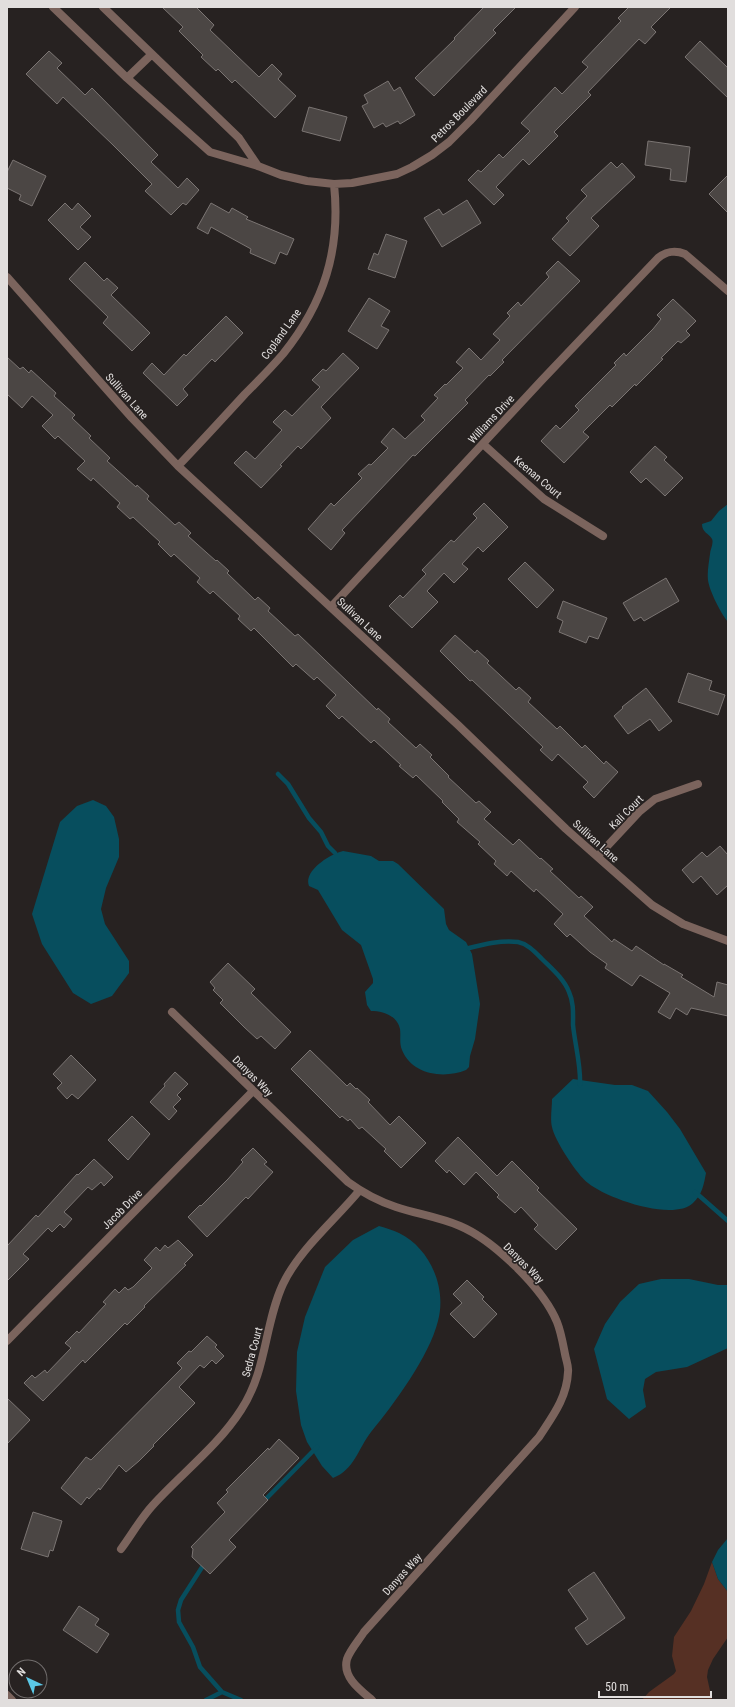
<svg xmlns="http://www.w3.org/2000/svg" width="735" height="1707" font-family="'Roboto Condensed',sans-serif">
	<rect width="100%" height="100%" fill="#272221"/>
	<path fill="#563024" d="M712 1562 718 1579 728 1592V1637L713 1659 708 1670 707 1677 712 1700H642L649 1692 674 1674 676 1671 672 1656 674 1637 691 1611 704 1584Z"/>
	<path fill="#074e5e" d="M728 504V622C721 614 709 590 708 580 707 572 709 562 710 554 710 550 714 543 712 539 709 533 702 533 702 524L711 521 719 511Z
		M93 800 106 806 114 817 119 839V857L106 888 101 909 105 924 129 961V973L112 996 91 1004 73 993 42 944 32 914 60 822 77 806Z
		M343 851 371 856 379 861H393L398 864 444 909 446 924 449 930 466 942 472 954 480 1004 475 1039 470 1056 469 1067 466 1070C444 1079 412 1075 402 1050 399 1043 401 1036 400 1029 397 1015 382 1011 371 1011L367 1005 365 992 373 983V979L361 945 342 930 318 890 309 886C303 871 330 854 343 851Z
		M573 1079 615 1085H632L648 1091 667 1112 680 1129 706 1173C704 1184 702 1195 693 1203 673 1222 606 1198 588 1183 577 1175 554 1139 552 1127 550 1119 552 1108 552 1099Z
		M379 1226C386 1228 393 1230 399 1233 430 1248 447 1288 438 1321 429 1357 394 1404 371 1432 358 1449 354 1470 333 1478L322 1466 307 1442 301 1425 296 1391 297 1352 305 1317 325 1267 353 1240Z
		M661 1279H689L718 1285H728V1348L687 1367 656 1372 645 1379 643 1390 646 1407 629 1419 607 1399 594 1349 605 1324 620 1302 639 1284Z
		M728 1538V1592L718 1579 712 1562 718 1550Z"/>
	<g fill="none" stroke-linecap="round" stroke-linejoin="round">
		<path stroke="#074e5e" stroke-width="4.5" d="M278 774 288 784 309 818 321 832 328 846 335 853
			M469 948C485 944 501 940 518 942 528 944 535 952 542 959 552 969 564 979 569 992 574 1003 573 1014 573 1025 575 1045 581 1065 580 1085
			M695 1192 728 1221
			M262 1503 317 1447
			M206 1561 181 1600 178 1610 179 1622 193 1647 200 1667 222 1692 241 1700
			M206 1700 222 1692"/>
	</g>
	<path fill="#4b4644" stroke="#7b7573" d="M162 7H196L214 25 210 30 259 77 272 64 282 74 278 79 296 96 275 118 235 80 232 83 218 69 216 71 201 57 203 55 179 31 183 27Z
		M484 7H516L493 30 496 33 434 96 415 78 455 39 454 38Z
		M629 7H671L651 27 656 32 645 44 639 39 588 92 591 95 554 132 558 136 529 165 523 159 496 187 504 195 494 205 468 180 478 170 481 172 499 154 503 158 530 131 521 123 555 87 562 94 588 67 582 62 621 21 618 18Z
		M700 41 728 68V98L685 57Z
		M49 51 62 63 57 68 85 95 92 88 158 155 151 162 178 188 187 178 199 190 186 205 183 203 171 215 145 191 152 184 113 145 63 97 57 104 26 74Z
		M388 81 394 91 400 87 415 115 400 124 398 121 386 127 383 123 374 128 362 106 368 103 364 95Z
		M309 107 347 117 340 141 302 131Z
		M648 141 690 147 686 182 670 180 671 169 645 165Z
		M13 160 46 176 32 206 19 200 21 195 7 188V172Z
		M611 162 617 168 622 163 635 177 591 218 599 226 570 256 552 239 569 221 566 218 587 196 581 190Z
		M728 175V213L709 194Z
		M467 200 481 223 442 247 424 218 439 209 443 215Z
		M65 203 72 210 78 203 91 216 80 227 91 237 78 250 48 220Z
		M211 203 229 213 232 208 248 217 246 219 294 239 287 255 280 252 275 264 250 253 251 249 211 227 208 234 197 228Z
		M386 234 407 241 395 278 368 269 374 253 378 255Z
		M558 261 580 281 502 360 504 362 490 376 489 375 465 400 468 403 415 456 413 455 342 530 345 533 331 550 308 529 331 503 334 506 362 478 358 474 369 464 371 465 388 448 381 442 393 428 405 439 425 420 421 416 438 398 434 395 445 384 446 385 463 368 456 362 469 348 481 360 500 340 493 334 510 316 507 313 518 302 521 306 549 277 546 273Z
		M85 262 104 281 107 278 118 288 111 295 150 333 132 351 103 323 108 317 69 279Z
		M369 298 390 311 381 326 389 330 377 349 348 331Z
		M673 299 696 321 686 331 690 335 681 343 678 341 661 358 663 359 636 386 635 384 612 407 610 405 583 432 589 437 564 463 541 441 556 425 560 429 579 410 575 406 616 365 614 363 624 353 626 356 653 329 661 319 657 315Z
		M226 316 243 333 215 362 212 359 183 389 188 395 177 406 143 373 152 363 164 375 184 354 186 356Z
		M343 353 359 368 321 407 331 418 301 449 298 446 280 465 282 466 261 488 234 463 246 451 255 459 282 430 273 422 285 410 292 416 320 387 312 380 323 369 326 371Z
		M7 357 20 369 23 367 29 373 31 370 56 393 54 396 75 415 72 418 91 436 89 438 110 458 107 461 136 487 137 485 149 496 147 499 175 525 179 522 191 533 188 536 216 561 217 560 229 571 227 573 255 600 258 597 270 608 268 611 295 636 298 634 377 710 378 708 390 719 388 722 416 748 420 744 432 755 430 757 449 776 448 777 476 803 479 801 491 812 484 819 513 845 519 839 540 859 541 858 553 869 550 871 579 898 581 896 593 907 584 916 612 942 614 939 632 951 636 946 664 965V964L683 975 681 977 714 997 717 982 728 985V1016L691 1008 687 1015 676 1008 670 1019 658 1012 670 993 640 975 632 986 605 968 607 964 590 952 570 934 567 937 554 924 563 914 536 889 534 892 511 871 507 876 494 864 496 861 478 844 480 842 457 822 459 819 442 802 443 801 416 775 413 778 399 766 401 765 374 740 371 743 342 716 339 719 326 706 336 695 317 677 314 680 296 664 293 667 254 628 251 631 238 619 240 616 213 591 210 594 197 582 200 578 174 554 171 557 158 544 160 542 133 517 130 519 117 507 120 503 93 478 91 481 77 469 85 461 58 436 55 439 42 426 53 415 32 396 22 408 7 394Z
		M655 446 667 457 664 460 683 478 665 496 646 478 641 483 630 472Z
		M484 503 508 527 483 552 478 547 462 564 468 569 454 583 444 573 427 591 438 602 412 628 389 606 400 595 403 598 426 574 422 570 451 540 454 542 477 518 473 514Z
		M525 562 554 590 537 608 508 579Z
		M666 578 679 601 644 621 641 617 634 621 623 603Z
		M563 601 607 618 598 639 589 636 586 643 559 632 563 621 557 618Z
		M455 635 475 653 477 650 489 661 487 663 516 690 519 687 531 698 528 702 557 729 560 726 582 748 585 745 604 764 606 761 618 772 594 798 583 787 588 782 558 754 552 761 540 750 543 747 472 680 470 681 440 651Z
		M688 673 712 681 709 690 725 695 718 715 678 702Z
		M646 688 672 721 659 731 650 719 628 734 614 716 623 708 622 707Z
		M720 846 728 855V885L717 895 701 876 693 883 682 870 702 852 707 857Z
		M228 963 255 989 251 993 291 1032 275 1049 261 1036 257 1039 244 1027 220 1003 223 1000 213 990 215 988 210 982Z
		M310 1050 347 1086 350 1083 356 1089 357 1088 370 1100 368 1102 390 1125 399 1116 426 1143 401 1168 384 1151 386 1149 362 1127 359 1129 350 1119 348 1121 342 1116 340 1118 291 1069Z
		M71 1055 96 1080 78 1099 72 1094 67 1099 57 1088 62 1083 53 1074Z
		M175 1072 188 1084 177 1095 181 1099 173 1107 177 1111 169 1120 150 1102 165 1086 164 1084Z
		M132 1116 150 1134 128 1160 108 1140Z
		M458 1137 497 1176 512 1161 539 1188 537 1190 577 1229 556 1250 534 1229 538 1225 521 1207 515 1213 497 1197 499 1195 476 1172 464 1185 449 1170 447 1173 435 1161Z
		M253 1148 267 1162 264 1164 273 1172 248 1199 246 1197 207 1237 188 1217 200 1205 201 1206 228 1179 243 1162 241 1160Z
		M94 1159 113 1177 104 1186 101 1182 92 1190 88 1187 64 1212 72 1219 64 1228 60 1224 52 1232 48 1228 23 1254 29 1259 7 1281V1246L36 1215 38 1217 77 1174 78 1175Z
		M178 1240 193 1255 184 1264 186 1265 144 1306 145 1307 127 1325 125 1323 85 1363 83 1360 43 1401 24 1383 32 1375 35 1378 45 1370 47 1373 71 1348 65 1343 77 1331 79 1333 106 1304 103 1302 115 1289 119 1293 125 1287 128 1290 133 1287 152 1268 144 1260 156 1247 160 1251 165 1245 168 1248Z
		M467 1280 484 1297 482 1299 497 1314 474 1338 450 1314 462 1303 453 1294Z
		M207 1336 217 1345 215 1347 224 1356 216 1364 212 1360 204 1368 200 1365 179 1387 195 1403 153 1445 154 1446 139 1461 126 1472 119 1465 100 1490 99 1488 89 1499 87 1497 81 1505 61 1488 86 1457 91 1460 182 1368 177 1363 189 1351 191 1352Z
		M7 1398 30 1420 7 1444Z
		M279 1439 299 1458 263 1495 268 1500 229 1540 236 1547 210 1574 192 1557 193 1549 191 1547 225 1512 217 1503 228 1492 226 1490 268 1448 269 1450Z
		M33 1512 62 1521 53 1551 50 1550 48 1557 21 1549Z
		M594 1572 625 1618 587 1645 575 1628 588 1619 568 1590Z
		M79 1606 99 1619 95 1625 109 1634 97 1653 63 1630Z"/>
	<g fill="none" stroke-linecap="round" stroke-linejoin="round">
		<path stroke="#7b645d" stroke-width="8" d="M53 7 127 78 210 152 258 166 281 175 307 181 334 184 352 183 397 174 412 167 432 155 449 142 470 121 575 7
			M103 7 239 138 258 166
			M127 78 152 54
			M7 277 132 418 178 466 458 725 566 829 652 905 683 924 728 941
			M483 444 544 499 603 536
			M178 466C201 442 223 418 245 394 258 381 271 368 283 354 324 303 341 250 334 184
			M331 607 542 380 658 258C667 251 675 250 685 254L728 291
			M598 856 639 812 655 799 698 784
			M172 1012 348 1182C363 1193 378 1201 396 1207 417 1214 439 1217 460 1226 493 1240 543 1288 557 1322 561 1332 563 1344 565 1354 566 1360 569 1367 568 1372 567 1398 552 1417 539 1437L364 1632C359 1640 350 1650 347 1659 342 1677 360 1690 372 1700
			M7 1341 253 1091
			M121 1549C132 1534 141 1518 153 1505 182 1473 218 1446 241 1410 267 1371 264 1325 283 1284 299 1250 335 1220 359 1191"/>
		<path stroke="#7b645d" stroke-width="8" d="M7 1695 12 1700"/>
	</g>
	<g text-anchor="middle" stroke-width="3.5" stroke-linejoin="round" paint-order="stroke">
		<g font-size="11" fill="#e1dedd" stroke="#272221">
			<text transform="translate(459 114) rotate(-45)" y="4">Petros Boulevard</text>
			<text transform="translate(281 334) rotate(-54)" y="4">Copland Lane</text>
			<text transform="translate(127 396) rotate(48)" y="4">Sullivan Lane</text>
			<text transform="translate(491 419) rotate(-47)" y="4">Williams Drive</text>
			<text transform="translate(538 477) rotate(40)" y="4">Keenan Court</text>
			<text transform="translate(360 619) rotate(43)" y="4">Sullivan Lane</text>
			<text transform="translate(626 812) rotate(-45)" y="4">Kali Court</text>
			<text transform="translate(596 841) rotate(42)" y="4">Sullivan Lane</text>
			<text transform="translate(253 1076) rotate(45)" y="4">Danyas Way</text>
			<text transform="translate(122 1209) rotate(-45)" y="4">Jacob Drive</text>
			<text transform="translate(524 1263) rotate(45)" y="4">Danyas Way</text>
			<text transform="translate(252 1352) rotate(-75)" y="4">Sedra Court</text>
			<text transform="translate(402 1574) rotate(-48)" y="4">Danyas Way</text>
		</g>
	</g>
	<rect width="735" height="1707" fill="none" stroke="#e1dedd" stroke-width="16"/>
	<g transform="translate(28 1679) rotate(316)"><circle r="19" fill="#272221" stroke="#716d6c"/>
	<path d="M0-3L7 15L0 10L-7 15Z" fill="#5bc8e7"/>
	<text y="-6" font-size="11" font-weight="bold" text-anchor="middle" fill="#e1dedd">N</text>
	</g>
	<path d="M599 1691v6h112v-6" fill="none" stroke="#e1dedd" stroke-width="2"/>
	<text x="605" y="1691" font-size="12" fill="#e1dedd" stroke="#272221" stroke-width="3" paint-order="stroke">50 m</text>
</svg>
